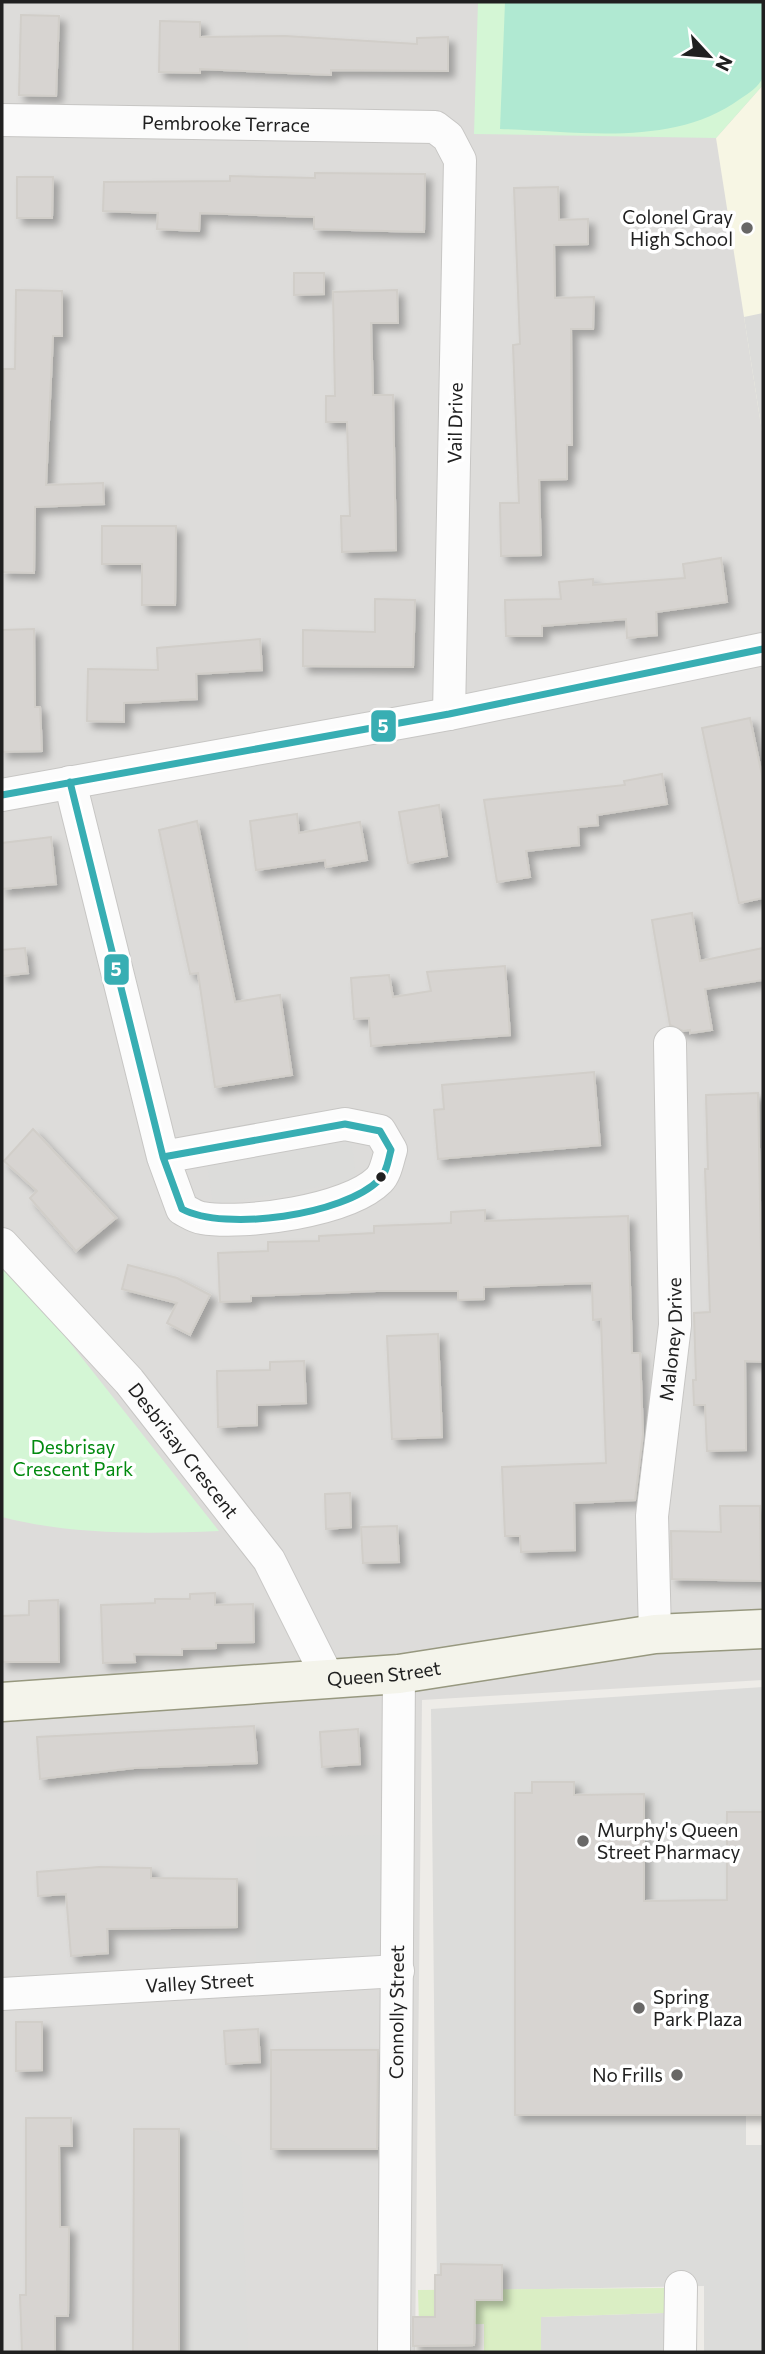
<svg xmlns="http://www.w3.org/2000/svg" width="765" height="2354" font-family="Commissioner,sans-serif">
	<defs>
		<filter id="shadow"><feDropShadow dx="6" dy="6" stdDeviation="3.5" flood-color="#0004"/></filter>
	</defs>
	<rect width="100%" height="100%" fill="#eeece8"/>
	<path fill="#dddcda" d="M2 2H763V1680L422 1700 415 2352H2Z"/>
	<path fill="#f7f6e4" d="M763 85V438L716 138Z"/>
	<path fill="#dcdcda" d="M763 313V438L744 317Z
		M351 1141 357 1181 213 1204 207 1163Z
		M763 1687V1812H727V1900L644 1901 643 1794 574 1795V1782H532L515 2115H746V2145H763V2352H704V2286L437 2291 431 1709Z
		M384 1835 381 1959 256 1967V1837Z
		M179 2129 217 2131 241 2146 248 2352H179Z
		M664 2313V2352H541V2317Z"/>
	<path fill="#daeec4" d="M665 2288 664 2313 541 2317V2352H484V2324L419 2325 418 2290Z"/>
	<path fill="#d4f6d5" d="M478 2H763V85L716 138 474 134Z
		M2 1262 40 1305 219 1531C147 1534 71 1535 2 1517Z"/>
	<path fill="#b0e9d2" d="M505 2H763C763 20 765 61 763 77 759 87 749 93 740 99 673 148 578 131 500 129Z"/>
	<path fill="#d7d4d1" stroke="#d1cec9" stroke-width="2" filter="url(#shadow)" d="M21 15 59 16 56 96 19 95Z
		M160 21 200 22V37L285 36 417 44V38L448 37V71L331 70V75L200 69V73L159 72Z
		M315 173 425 174 424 232 314 229V217L200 213 199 231 157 229 158 213 103 211 104 182 230 181V176L315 178Z
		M17 177H53L52 218H17Z
		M558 187 559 220 588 219V244L554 245 555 298 594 297 593 329H571L572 445H567V479L539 480 541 555 501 556 500 503H519L513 345 520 344 514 188Z
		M294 273H324V294L294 295Z
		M16 290 62 291V336H53L46 485 103 483 104 504 35 507 34 573 2 572 4 369H15Z
		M397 290 398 323H371L373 395H393L396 550 342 552 341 516H350L347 422H326V396H335L333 292Z
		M102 526H176L175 605H142V564H102Z
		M721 558 727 602 656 612 657 635 627 638 626 619 542 626V636H506L505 600 561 599 559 582 593 579V585L685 578 683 564Z
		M375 599 415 600 413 667 303 666V630L375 632Z
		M34 629 35 707H40L42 751 2 752V630Z
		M260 639 262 670 196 674 197 699 124 703V722L87 721 88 669 158 670 157 648Z
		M750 718 763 780V898L739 903 702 728Z
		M662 774 667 804 597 815 598 825 578 827 579 845 526 851 530 877 497 882 484 800 625 785 624 781Z
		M439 805 447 856 408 863 399 812Z
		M297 814 299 833 360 822 367 860 326 867 325 860 256 870 250 821Z
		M197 821 235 1002 280 995 292 1075 215 1087 198 973 190 974 159 830Z
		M51 837 56 884 2 889V843Z
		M692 913 700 961 763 948V980L705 989 712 1030 690 1033V1030L683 1031 670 1025 652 920Z
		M25 948 28 973 2 976V950Z
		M505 966 510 1035 371 1046 369 1018 354 1019 351 978 389 975 393 997 431 991 427 972Z
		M594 1072 600 1145 438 1159 434 1110 444 1109 442 1085Z
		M758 1093 763 1362 745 1361 746 1450 707 1451 705 1405H694L693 1380H696L694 1313 710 1312 705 1169H708L706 1095Z
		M33 1129 116 1218 76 1251 30 1198 37 1191 4 1161Z
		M485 1210V1221L628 1216 632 1353H640L643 1434 635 1500 574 1503 575 1550 521 1552 520 1536H505L502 1467 606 1463 601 1319 593 1320 592 1283 484 1287V1299L458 1300V1291H376L251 1296V1301L220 1302 218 1253 268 1251V1242L319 1241V1236L374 1233V1226L451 1223V1212Z
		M128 1265 177 1278 210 1295 190 1335 167 1323 177 1303 122 1289Z
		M438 1334 442 1437 392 1439 387 1336Z
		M304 1361 306 1403 257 1405V1425L218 1427 217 1371 270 1370V1362Z
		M350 1493 351 1527 326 1529 325 1494Z
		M720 1506H760L761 1581 672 1579 671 1531 721 1532Z
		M397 1526 399 1562 363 1563 361 1527Z
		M215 1593V1605L253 1604 254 1642 216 1643V1648L182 1649V1655L134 1654 135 1662 103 1663 101 1605 155 1603V1599H190V1594Z
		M58 1600 59 1662H2V1616L29 1615V1601Z
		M254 1726 257 1763 134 1768 40 1779 37 1737Z
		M358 1729 360 1764 322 1767 320 1732Z
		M532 1782H574V1795L644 1794V1901L727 1900V1812H763V2115H515V1793H532Z
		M99 1867 151 1868V1878L237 1879V1927L107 1929 108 1953 71 1956 66 1894 38 1896 37 1872Z
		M16 2022H42V2070L16 2071Z
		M258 2029 260 2062 226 2064 224 2031Z
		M271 2050H378L377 2149H271Z
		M26 2118H71L72 2146H59L60 2227H69L68 2316H55V2352H22L20 2295H26Z
		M134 2129H179V2352H133Z
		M441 2264 502 2265V2300H475L474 2345 413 2346V2317H435V2275H441Z"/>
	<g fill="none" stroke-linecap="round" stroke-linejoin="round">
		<defs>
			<g id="street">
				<path id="s1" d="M2 120 435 127 448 137 460 160 449 714"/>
				<path d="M70 782 163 1157 182 1209C188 1212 195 1217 202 1218 244 1225 348 1211 379 1180 386 1173 388 1159 391 1150L380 1131 345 1124 163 1157"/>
				<path d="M2 795 449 714 763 649"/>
				<path id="s2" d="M2 1244 129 1381 269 1560 329 1680"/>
				<path id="s3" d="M655 1634 652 1516 675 1325 670 1043"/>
				<path id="s4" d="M2 1994 398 1971"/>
				<path id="s5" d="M394 2352 399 1674"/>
				<path d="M680 2352 681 2287"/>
			</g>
			<g id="secondary">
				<path id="s6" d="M2 1702 399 1674 655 1634 763 1629"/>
			</g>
		</defs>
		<use href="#street" stroke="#c7c6c4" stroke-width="34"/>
		<use href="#secondary" stroke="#97987f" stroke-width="41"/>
		<use href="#street" stroke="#fcfcfc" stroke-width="32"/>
		<use href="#secondary" stroke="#f4f4eb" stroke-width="38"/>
		<defs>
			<path id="bus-1" d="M70 782 163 1157
				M2 795 449 714 763 649
				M345 1124 380 1131 391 1150C388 1160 387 1173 379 1180 344 1215 225 1232 182 1209L163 1157Z"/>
		</defs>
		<use href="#bus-1" stroke="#fff" stroke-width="12"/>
		<use href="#bus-1" stroke="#38aeb3" stroke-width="7"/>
	</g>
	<g fill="#686766" stroke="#fff" stroke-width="2.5">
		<circle cx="747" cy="228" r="7"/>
		<circle cx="583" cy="1841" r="7"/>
		<circle cx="639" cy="2008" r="7"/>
		<circle cx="677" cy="2075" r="7"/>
	</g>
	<circle fill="#202020" stroke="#fff" stroke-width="2.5" cx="381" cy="1177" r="6"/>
	<g text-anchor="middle" stroke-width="7" stroke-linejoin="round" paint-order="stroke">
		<g font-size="19" fill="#202020" stroke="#fff">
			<text dy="7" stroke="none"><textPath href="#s1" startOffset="224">Pembrooke Terrace</textPath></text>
			<text transform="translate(455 423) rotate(-89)" y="7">Vail Drive</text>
			<text dy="7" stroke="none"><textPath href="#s3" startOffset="296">Maloney Drive</textPath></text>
			<text dy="7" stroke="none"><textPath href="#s2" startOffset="275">Desbrisay Crescent</textPath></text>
			<text dy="7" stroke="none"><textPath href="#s6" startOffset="383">Queen Street</textPath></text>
			<text dy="7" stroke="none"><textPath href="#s4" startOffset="198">Valley Street</textPath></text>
			<text dy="7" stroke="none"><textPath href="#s5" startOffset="340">Connolly Street</textPath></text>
		</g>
		<g font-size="19" fill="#202020" stroke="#fff" text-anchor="end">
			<text x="733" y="224">Colonel Gray<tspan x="733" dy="22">High School</tspan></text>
			<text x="597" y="1837" text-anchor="start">Murphy's Queen<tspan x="597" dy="22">Street Pharmacy</tspan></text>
			<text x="653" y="2004" text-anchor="start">Spring<tspan x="653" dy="22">Park Plaza</tspan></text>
			<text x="663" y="2082">No Frills</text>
		</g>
		<g font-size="19" fill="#028a0f" stroke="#fff">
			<text x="73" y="1454">Desbrisay<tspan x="73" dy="22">Crescent Park</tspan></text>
		</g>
	</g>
	<g stroke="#fff" stroke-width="2.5">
		<rect x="370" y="709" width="27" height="34" rx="7" fill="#38aeb3"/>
		<rect x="103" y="953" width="27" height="33" rx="7" fill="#38aeb3"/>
	</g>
	<g font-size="19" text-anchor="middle" font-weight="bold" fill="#fff">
		<text x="383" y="733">5</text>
		<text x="116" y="976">5</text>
	</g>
	<rect width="765" height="2354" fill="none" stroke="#202020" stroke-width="7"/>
	<g transform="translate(709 56) rotate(116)" stroke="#ffffff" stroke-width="5" paint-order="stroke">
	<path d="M0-5L12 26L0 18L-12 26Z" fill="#202020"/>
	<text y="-10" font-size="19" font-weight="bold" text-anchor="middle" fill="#202020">N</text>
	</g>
</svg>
